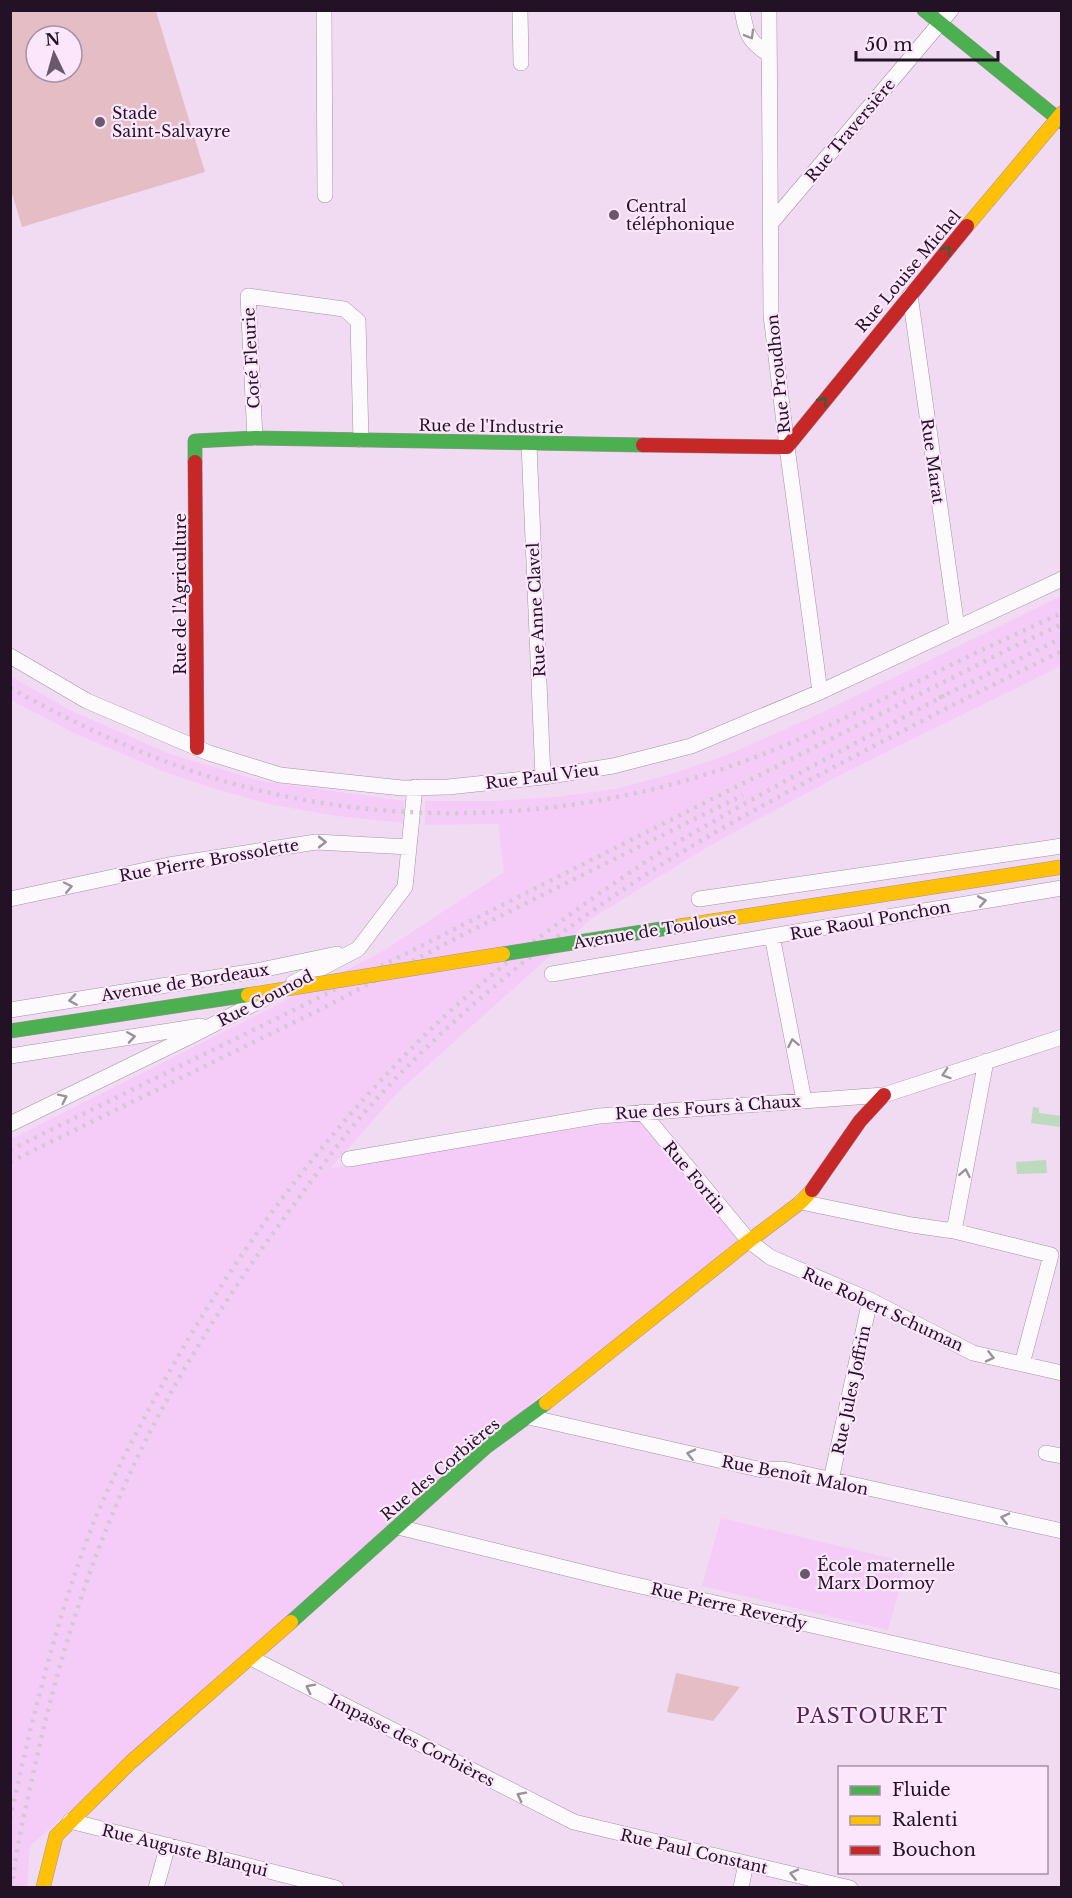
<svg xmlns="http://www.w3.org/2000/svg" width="1072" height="1898" font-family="'Libre Baskerville',serif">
	<rect width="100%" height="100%" fill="#f1dbf2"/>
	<path fill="#f5ccf8" d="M1061 596V666L846 772 753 822 706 848 591 919 397 1093 331 1168 471 1144 642 1119 743 1242 535 1400 30 1846 27 1887 11 1888V1139L378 954 504 872 498 824 425 825V801H494L555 797 615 789 675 773 729 754 808 719Z
		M10 676 72 711 170 754 261 781 404 801 403 823 337 816 273 805 219 790 165 772 74 733 11 700Z
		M721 1518 907 1562 888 1630 702 1586Z"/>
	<path fill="#e5bec5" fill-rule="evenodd" d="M10 11H156L205 172 22 227 11 190ZM36 36H72V72H36Z
		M676 1673 740 1687 713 1721 667 1712Z"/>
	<path fill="#bdd9be" d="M1033 1107 1039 1108V1113L1061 1116 1060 1127 1031 1123Z
		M1046 1160 1047 1173 1017 1174 1016 1162Z"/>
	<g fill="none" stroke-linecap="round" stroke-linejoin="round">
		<defs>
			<path id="street" d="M324 10 325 195
				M520 10 521 63
				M742 10C746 33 748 41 768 54
				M769 10 771 315 787 447 820 692
				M772 222 951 10
				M910 295 957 628
				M255 438 248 296 344 309 358 321 361 440
				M529 444 543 777
				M10 656 87 701 209 753 280 775 402 788 448 787 543 777 613 766 691 746 820 692 1062 579
				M10 899 169 865 316 842 409 847
				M699 899 1062 846
				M552 974 772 936
				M293 983 358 949 405 887 415 787
				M10 1010 256 971 337 954
				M10 1056 201 1026
				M804 1100 772 936 1062 888
				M642 1112 749 1241 770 1257 870 1300 973 1353 1062 1373
				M10 1124 193 1035 269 996
				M349 1159 599 1116 884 1095 1062 1037
				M801 1202 912 1225 954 1231 1051 1255 1022 1364
				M954 1231 986 1061
				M529 1417 762 1470 783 1469 1062 1531
				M1046 1453 1062 1456
				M831 1480 870 1300
				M398 1527 614 1580 1062 1682
				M251 1658 574 1822 850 1888
				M70 1821 336 1888
				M156 1888 168 1845
				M741 1888 746 1863"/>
			<path id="fast" d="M924 10 1062 122
				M195 462V441L255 438 643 445
				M10 1031 248 995
				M291 1622 486 1447 546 1403"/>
			<path id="slow" d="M967 226 1062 113
				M674 927 1062 867
				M546 1403 749 1241 801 1202 812 1190
				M43 1888 56 1836 131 1762 291 1622"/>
			<path id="jam" d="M643 445 787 447 967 226
				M195 462 197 748
				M812 1190 860 1121 884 1095"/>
		</defs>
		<use href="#street" stroke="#a391a4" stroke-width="16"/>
		<use href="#fast" stroke="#a391a4" stroke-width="15"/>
		<use href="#slow" stroke="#a391a4" stroke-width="15"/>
		<use href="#jam" stroke="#a391a4" stroke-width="15"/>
		<use href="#street" stroke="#fdfafd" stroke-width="15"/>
		<use href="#fast" stroke="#4caf50" stroke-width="14"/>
		<use href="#slow" stroke="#ffc107" stroke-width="14"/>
		<use href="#jam" stroke="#c62828" stroke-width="14"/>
		<path stroke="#d1cad2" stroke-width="4.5" stroke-dasharray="3 6" stroke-linecap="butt" d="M10 688C81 727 153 761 231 783 401 831 588 821 753 758 812 736 868 706 925 678 970 655 1016 634 1062 613
			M939 698 1062 638
			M10 1150 318 998 1011 648 1062 624
			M10 1162 325 1007 468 932 743 795
			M10 1819C32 1719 56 1620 93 1524 112 1477 137 1431 161 1387 232 1257 321 1137 427 1033 493 969 568 914 644 863 669 846 697 831 723 816 796 774 871 735 945 695
			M12 1888C16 1845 27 1803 36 1761 61 1648 98 1534 151 1430 191 1352 240 1277 293 1206 318 1172 343 1136 371 1105 439 1029 527 955 611 898 677 852 747 814 817 776 898 733 979 691 1062 651"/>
		<defs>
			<path id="fast-bridge" d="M503 954 674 927"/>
			<path id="slow-bridge" d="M248 995 503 954"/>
		</defs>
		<use href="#fast-bridge" stroke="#a391a4" stroke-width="15" stroke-linecap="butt"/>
		<use href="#slow-bridge" stroke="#a391a4" stroke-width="15" stroke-linecap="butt"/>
		<use href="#fast-bridge" stroke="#4caf50" stroke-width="14"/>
		<use href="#slow-bridge" stroke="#ffc107" stroke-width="14"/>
	</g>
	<defs><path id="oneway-chevron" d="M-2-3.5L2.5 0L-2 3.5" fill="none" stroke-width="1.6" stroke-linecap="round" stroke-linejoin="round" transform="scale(1.5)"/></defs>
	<g stroke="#9b919c">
		<use href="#oneway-chevron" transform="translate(750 35) rotate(60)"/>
		<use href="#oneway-chevron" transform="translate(322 842)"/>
		<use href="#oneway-chevron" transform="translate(68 887) rotate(-12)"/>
		<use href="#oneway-chevron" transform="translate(982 901) rotate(-10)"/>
		<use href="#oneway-chevron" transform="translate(73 1000) rotate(171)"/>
		<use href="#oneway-chevron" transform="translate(131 1037) rotate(-9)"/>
		<use href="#oneway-chevron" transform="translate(793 1043) rotate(-101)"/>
		<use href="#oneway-chevron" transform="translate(946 1074) rotate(162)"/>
		<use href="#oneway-chevron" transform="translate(63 1098) rotate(-26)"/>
		<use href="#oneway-chevron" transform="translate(965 1173) rotate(-79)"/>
		<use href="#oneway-chevron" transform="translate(990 1357) rotate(14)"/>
		<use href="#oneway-chevron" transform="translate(691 1454) rotate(-167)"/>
		<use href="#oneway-chevron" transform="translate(1005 1518) rotate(-167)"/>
		<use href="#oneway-chevron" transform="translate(310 1688) rotate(-153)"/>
		<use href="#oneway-chevron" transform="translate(521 1796) rotate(-153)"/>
		<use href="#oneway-chevron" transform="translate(794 1874) rotate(-167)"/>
	</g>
	<g stroke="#38603a">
		<use href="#oneway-chevron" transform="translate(947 250) rotate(-50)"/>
		<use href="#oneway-chevron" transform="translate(823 401) rotate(-51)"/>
	</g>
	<g fill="#6b586d" stroke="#fbe6fc" stroke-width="2">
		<circle cx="100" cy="122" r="6"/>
		<circle cx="614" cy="215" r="6"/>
		<circle cx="805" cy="1574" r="6"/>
	</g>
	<g text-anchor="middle" stroke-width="4.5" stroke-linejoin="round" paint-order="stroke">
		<g font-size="16" fill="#231125" stroke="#fbe6fc" text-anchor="start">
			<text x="112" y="119">Stade<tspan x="112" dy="18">Saint-Salvayre</tspan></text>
			<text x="626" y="212">Central<tspan x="626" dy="18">téléphonique</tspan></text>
			<text x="817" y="1571">École maternelle<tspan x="817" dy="18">Marx Dormoy</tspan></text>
		</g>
		<g font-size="16" fill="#231125" stroke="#fbe6fc">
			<text transform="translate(850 130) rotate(-50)" y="6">Rue Traversière</text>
			<text transform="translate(908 271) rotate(-50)" y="6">Rue Louise Michel</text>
			<text transform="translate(251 358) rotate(-93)" y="6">Coté Fleurie</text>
			<text transform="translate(778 374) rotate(-96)" y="6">Rue Proudhon</text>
			<text transform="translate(491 426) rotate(1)" y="6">Rue de l'Industrie</text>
			<text transform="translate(933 461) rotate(82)" y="6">Rue Marat</text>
			<text transform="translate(180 594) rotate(-90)" y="6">Rue de l'Agriculture</text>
			<text transform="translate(536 610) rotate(-93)" y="6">Rue Anne Clavel</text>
			<text transform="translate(542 776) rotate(-7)" y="6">Rue Paul Vieu</text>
			<text transform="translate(209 860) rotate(-10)" y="6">Rue Pierre Brossolette</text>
			<text transform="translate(870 920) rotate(-10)" y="6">Rue Raoul Ponchon</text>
			<text transform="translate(655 930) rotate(-9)" y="6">Avenue de Toulouse</text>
			<text transform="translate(185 982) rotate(-9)" y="6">Avenue de Bordeaux</text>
			<text transform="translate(265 998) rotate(-27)" y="6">Rue Gounod</text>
			<text transform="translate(708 1107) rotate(-4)" y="6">Rue des Fours à Chaux</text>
			<text transform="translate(695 1177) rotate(50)" y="6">Rue Fortin</text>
			<text transform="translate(883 1309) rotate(25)" y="6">Rue Robert Schuman</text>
			<text transform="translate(851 1390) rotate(-78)" y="6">Rue Jules Joffrin</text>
			<text transform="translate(440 1469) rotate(-40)" y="6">Rue des Corbières</text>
			<text transform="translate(795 1475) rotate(11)" y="6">Rue Benoît Malon</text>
			<text transform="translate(729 1606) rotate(13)" y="6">Rue Pierre Reverdy</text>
			<text transform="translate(412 1740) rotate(27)" y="6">Impasse des Corbières</text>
			<text transform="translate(185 1850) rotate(14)" y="6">Rue Auguste Blanqui</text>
			<text transform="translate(694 1851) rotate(13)" y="6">Rue Paul Constant</text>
		</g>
		<g font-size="20" letter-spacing="1.5" fill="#502653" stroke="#fbe6fc">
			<text x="872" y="1723">PASTOURET</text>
		</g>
	</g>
	<rect width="1072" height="1898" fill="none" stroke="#231125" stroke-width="24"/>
	<rect x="838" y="1766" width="210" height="108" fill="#fbe6fc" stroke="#a591a6" stroke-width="1.5"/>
	<rect x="850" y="1786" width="30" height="9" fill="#4caf50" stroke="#a591a6" stroke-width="1.5"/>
	<text x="892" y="1796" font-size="18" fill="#231125">Fluide</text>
	<rect x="850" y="1816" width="30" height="9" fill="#ffc107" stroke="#a591a6" stroke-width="1.5"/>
	<text x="892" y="1826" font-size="18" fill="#231125">Ralenti</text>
	<rect x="850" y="1846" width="30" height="9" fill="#c62828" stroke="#a591a6" stroke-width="1.5"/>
	<text x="892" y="1856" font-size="18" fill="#231125">Bouchon</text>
	<g transform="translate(54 54) rotate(355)"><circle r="28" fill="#fbe6fc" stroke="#a591a6" stroke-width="1.5"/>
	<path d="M0-4.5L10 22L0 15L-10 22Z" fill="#6b586d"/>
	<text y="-9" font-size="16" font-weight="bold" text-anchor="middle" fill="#231125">N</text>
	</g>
	<path d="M856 51v9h142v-9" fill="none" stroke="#231125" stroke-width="3"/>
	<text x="865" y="51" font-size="18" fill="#231125" stroke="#fbe6fc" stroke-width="4.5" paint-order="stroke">50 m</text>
</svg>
